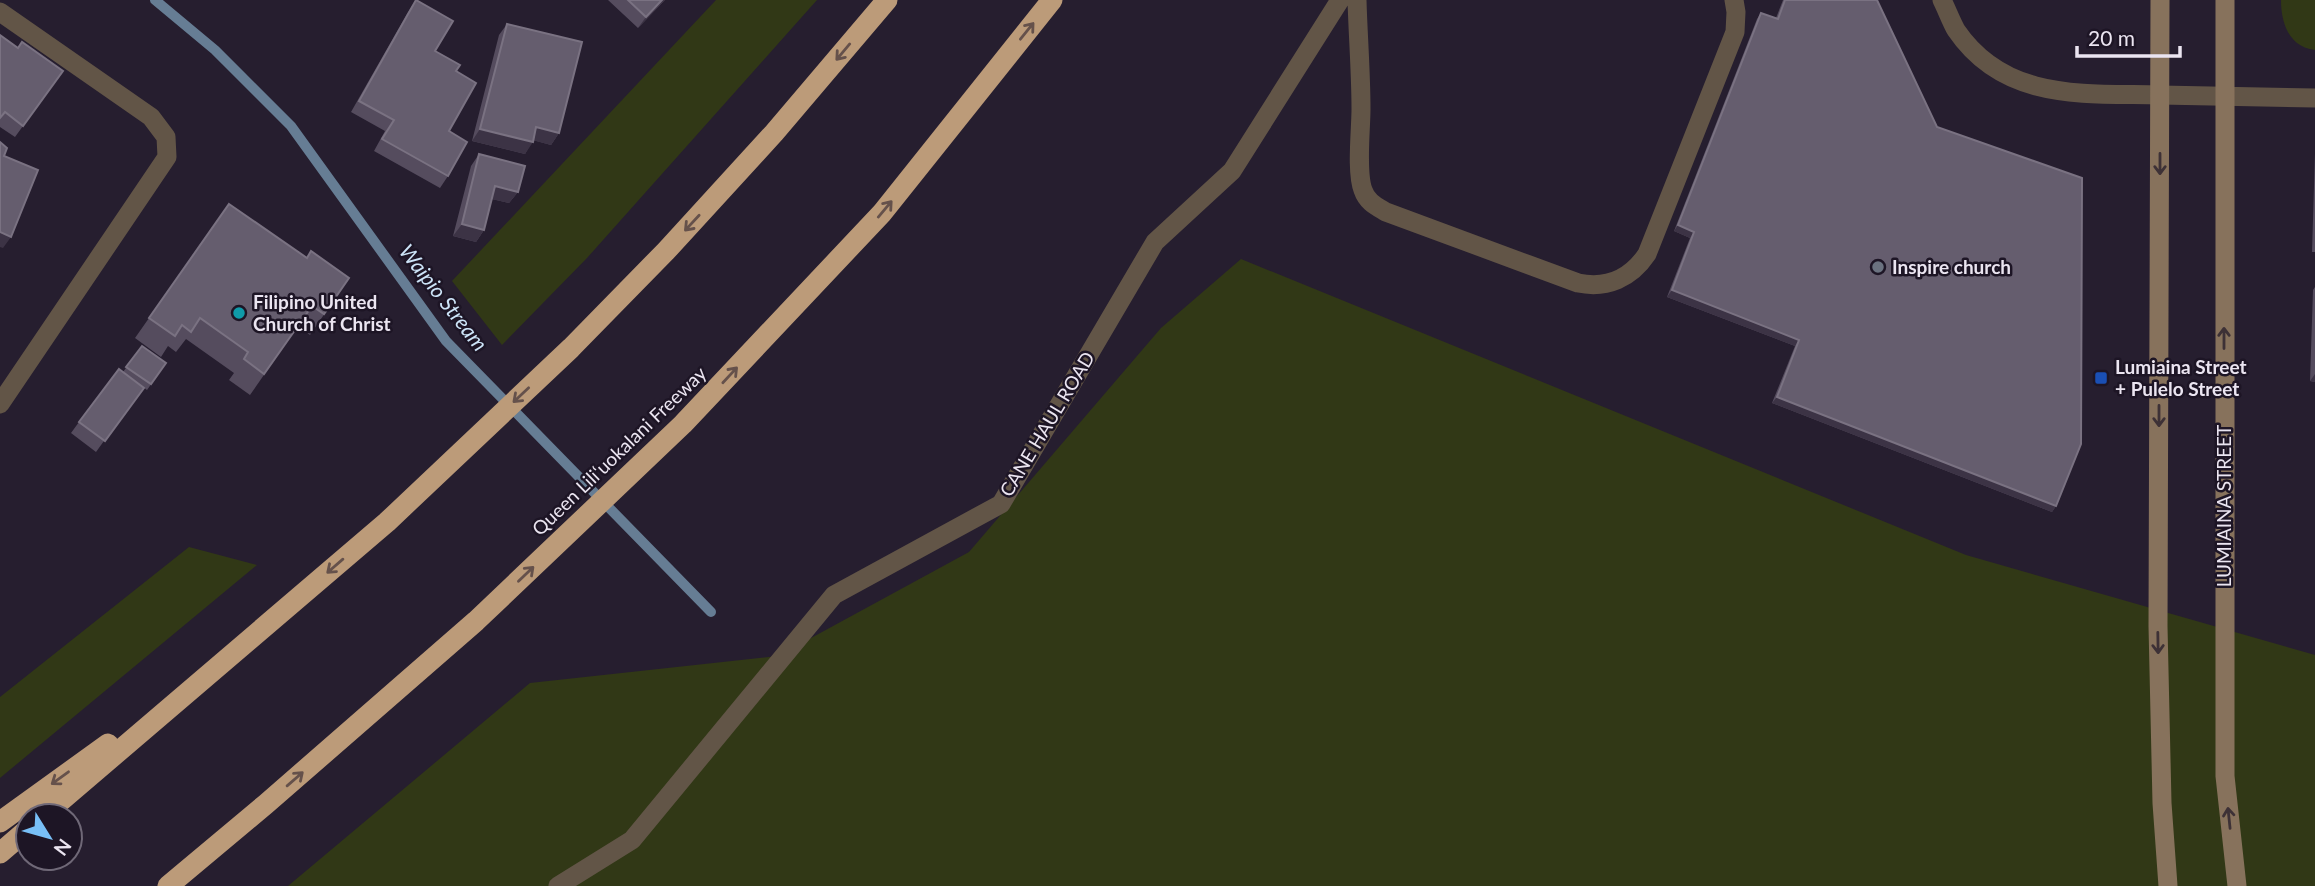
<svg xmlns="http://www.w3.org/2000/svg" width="2315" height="886" font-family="Lato,sans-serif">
	<rect width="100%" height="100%" fill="#261e2f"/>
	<path fill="#313816" d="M716 0H817L587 258 502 345 452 281Z
		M2281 0H2315V50C2289 47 2281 23 2281 0Z
		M1241 259 1966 555 2315 655V886H288L530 683 778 656 969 552 1161 328Z
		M189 547 257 565 0 778V697Z"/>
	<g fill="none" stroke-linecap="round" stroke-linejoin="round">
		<path stroke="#667d94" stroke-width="10" d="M155 0 215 50 291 126 446 341 711 612"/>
		<path stroke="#625547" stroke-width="19" d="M1357 0C1358 36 1361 73 1361 109 1361 130 1356 172 1363 190 1367 202 1376 206 1386 212L1578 283C1607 289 1631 278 1647 254L1735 32 1736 12 1734 0
			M1942 0C1947 10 1951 21 1956 30 2005 102 2084 93 2160 95
			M0 12 151 117 166 137 167 157 0 404
			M558 886 632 840 834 595 1001 504 1155 242 1232 171 1340 0"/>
		<path stroke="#625547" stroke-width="19" d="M2160 95 2315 98"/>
		<path stroke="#87725c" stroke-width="19" d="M2160 0 2158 626 2162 803 2168 886
			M2225 0V776L2237 886"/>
		<path stroke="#bc9b79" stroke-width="21" d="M43 816 387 522 571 348 666 251 774 133 887 0
			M0 822 108 744
			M0 853 28 829
			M168 886 266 804 476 621 683 424 882 213 1052 0"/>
	</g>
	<path fill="#554c5e" d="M416 0 435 51 456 71 449 131 448 176 440 188 374 151 385 131 351 112 408 12Z
		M608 0H665L638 28Z
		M1783 0H1877L2056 506 2052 512 1772 403 1795 346 1667 297 1690 238 1674 231 1757 19 1761 13 1776 18Z
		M507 24 559 133 551 145 533 140 525 154 472 141 499 35Z
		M0 35 18 48 63 71 15 137 0 127Z
		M2315 153V252H2312Z
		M479 154 518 192 509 203 492 199 484 230 476 242 453 236 471 166Z
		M229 204 306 258 349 278 310 335 298 326 250 395 229 380 234 373 186 339 176 352 168 346 161 357 135 338Z
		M2315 287V382L2310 381 2313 290Z
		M142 346 166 363 147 390 143 387 96 452 71 433 79 422 123 372Z"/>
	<path fill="#3c3345" d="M662 0H665L638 28 646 17Z
		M536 127 559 133 551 145 528 139Z
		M480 129 533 142 525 154 472 141Z
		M495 186 518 192 509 203 487 198Z
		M462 224 484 230 476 242 453 236Z
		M1678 225 1694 232 1690 238 1674 231Z
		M0 232 11 237 3 248 0 247Z
		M1672 290 1799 340 1795 346 1667 297Z
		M2315 374V382L2310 381Z
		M1777 397 2056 506 2052 512 1772 403Z"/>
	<path fill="#655d6e" stroke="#7a7282" stroke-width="2" d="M416 0 453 21 435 51 460 65 456 71 476 83 449 131 467 142 448 176 382 139 394 120 359 101Z
		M628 0H662L646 17Z
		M1785 0H1877L1937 127 2082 178 2081 444 2056 506 1777 397 1799 340 1672 290 1694 232 1678 225 1761 13 1778 19Z
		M507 24 582 42 559 133 536 127 533 142 480 129Z
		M0 35 18 48 22 42 63 71 23 126 5 112 0 118Z
		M0 142 7 148 4 156 38 170 11 237 0 232Z
		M479 154 525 166 518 192 495 186 484 230 462 224Z
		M229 204 307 258 311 251 349 278 324 314 312 306 264 374 244 359 248 352 200 318 191 332 182 325 175 336 149 318Z
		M142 346 166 363 151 384 126 367Z
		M119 369 144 388 105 441 79 422Z"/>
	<defs><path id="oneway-shaft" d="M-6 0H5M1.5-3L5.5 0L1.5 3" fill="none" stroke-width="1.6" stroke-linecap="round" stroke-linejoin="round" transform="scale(1.75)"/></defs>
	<g stroke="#65514b">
		<use href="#oneway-shaft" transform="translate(1027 31) rotate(-51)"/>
		<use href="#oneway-shaft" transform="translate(843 52) rotate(130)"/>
		<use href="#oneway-shaft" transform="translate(885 209) rotate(-50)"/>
		<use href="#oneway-shaft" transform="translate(692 223) rotate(133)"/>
		<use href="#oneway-shaft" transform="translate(730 375) rotate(-47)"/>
		<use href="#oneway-shaft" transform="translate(521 395) rotate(137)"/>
		<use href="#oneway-shaft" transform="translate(335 566) rotate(139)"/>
		<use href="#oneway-shaft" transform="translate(526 574) rotate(-44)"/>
		<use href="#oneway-shaft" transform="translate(60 778) rotate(144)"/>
		<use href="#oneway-shaft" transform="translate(295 779) rotate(-41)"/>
	</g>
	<g stroke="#3d3136">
		<use href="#oneway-shaft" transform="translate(2160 164) rotate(90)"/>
		<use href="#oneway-shaft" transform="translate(2224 338) rotate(-90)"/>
		<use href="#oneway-shaft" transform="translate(2159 416) rotate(90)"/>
		<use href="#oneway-shaft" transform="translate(2158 643) rotate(89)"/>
		<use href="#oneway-shaft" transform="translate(2229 818) rotate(-96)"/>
	</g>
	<circle fill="#6b7280" stroke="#1d1525" stroke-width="2.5" cx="1878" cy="267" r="7"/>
	<circle fill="#0f9aa8" stroke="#1d1525" stroke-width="2.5" cx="239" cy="313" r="7"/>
	<rect fill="#1a4fb4" stroke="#1d1525" stroke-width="2.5" x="2094" y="371" width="14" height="14" rx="3.5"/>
	<g text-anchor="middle" stroke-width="5" stroke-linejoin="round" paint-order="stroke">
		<g font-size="19" font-weight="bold" fill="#ebe5f1" stroke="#1d1525" text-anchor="start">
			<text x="1892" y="274">Inspire church</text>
			<text x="253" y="309">Filipino United<tspan x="253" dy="22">Church of Christ</tspan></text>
			<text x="2115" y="374">Lumiaina Street<tspan x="2115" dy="22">+ Pulelo Street</tspan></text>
		</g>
		<g font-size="19" fill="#ebe5f1" stroke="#1d1525">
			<text transform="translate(1047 424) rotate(-59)" y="7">CANE HAUL ROAD</text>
			<text transform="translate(619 451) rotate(-44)" y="7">Queen Liliʻuokalani Freeway</text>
			<text transform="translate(2224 506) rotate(-90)" y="7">LUMIAINA STREET</text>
		</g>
		<g font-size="21" font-style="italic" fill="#cde4f8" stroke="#1d1525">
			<text transform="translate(443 298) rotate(52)" y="7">Waipio Stream</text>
		</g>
	</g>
	<g transform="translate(49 837) rotate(127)"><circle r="33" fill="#1d1525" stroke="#6f6877" stroke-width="2"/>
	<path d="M0-5L12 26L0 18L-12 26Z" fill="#78bff7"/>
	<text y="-10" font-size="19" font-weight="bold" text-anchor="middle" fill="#ebe5f1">N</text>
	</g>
	<path d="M2077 46v10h103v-10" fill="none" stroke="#ebe5f1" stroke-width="3.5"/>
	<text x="2088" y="46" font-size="21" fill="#ebe5f1" stroke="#1d1525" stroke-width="5" paint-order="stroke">20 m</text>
</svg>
